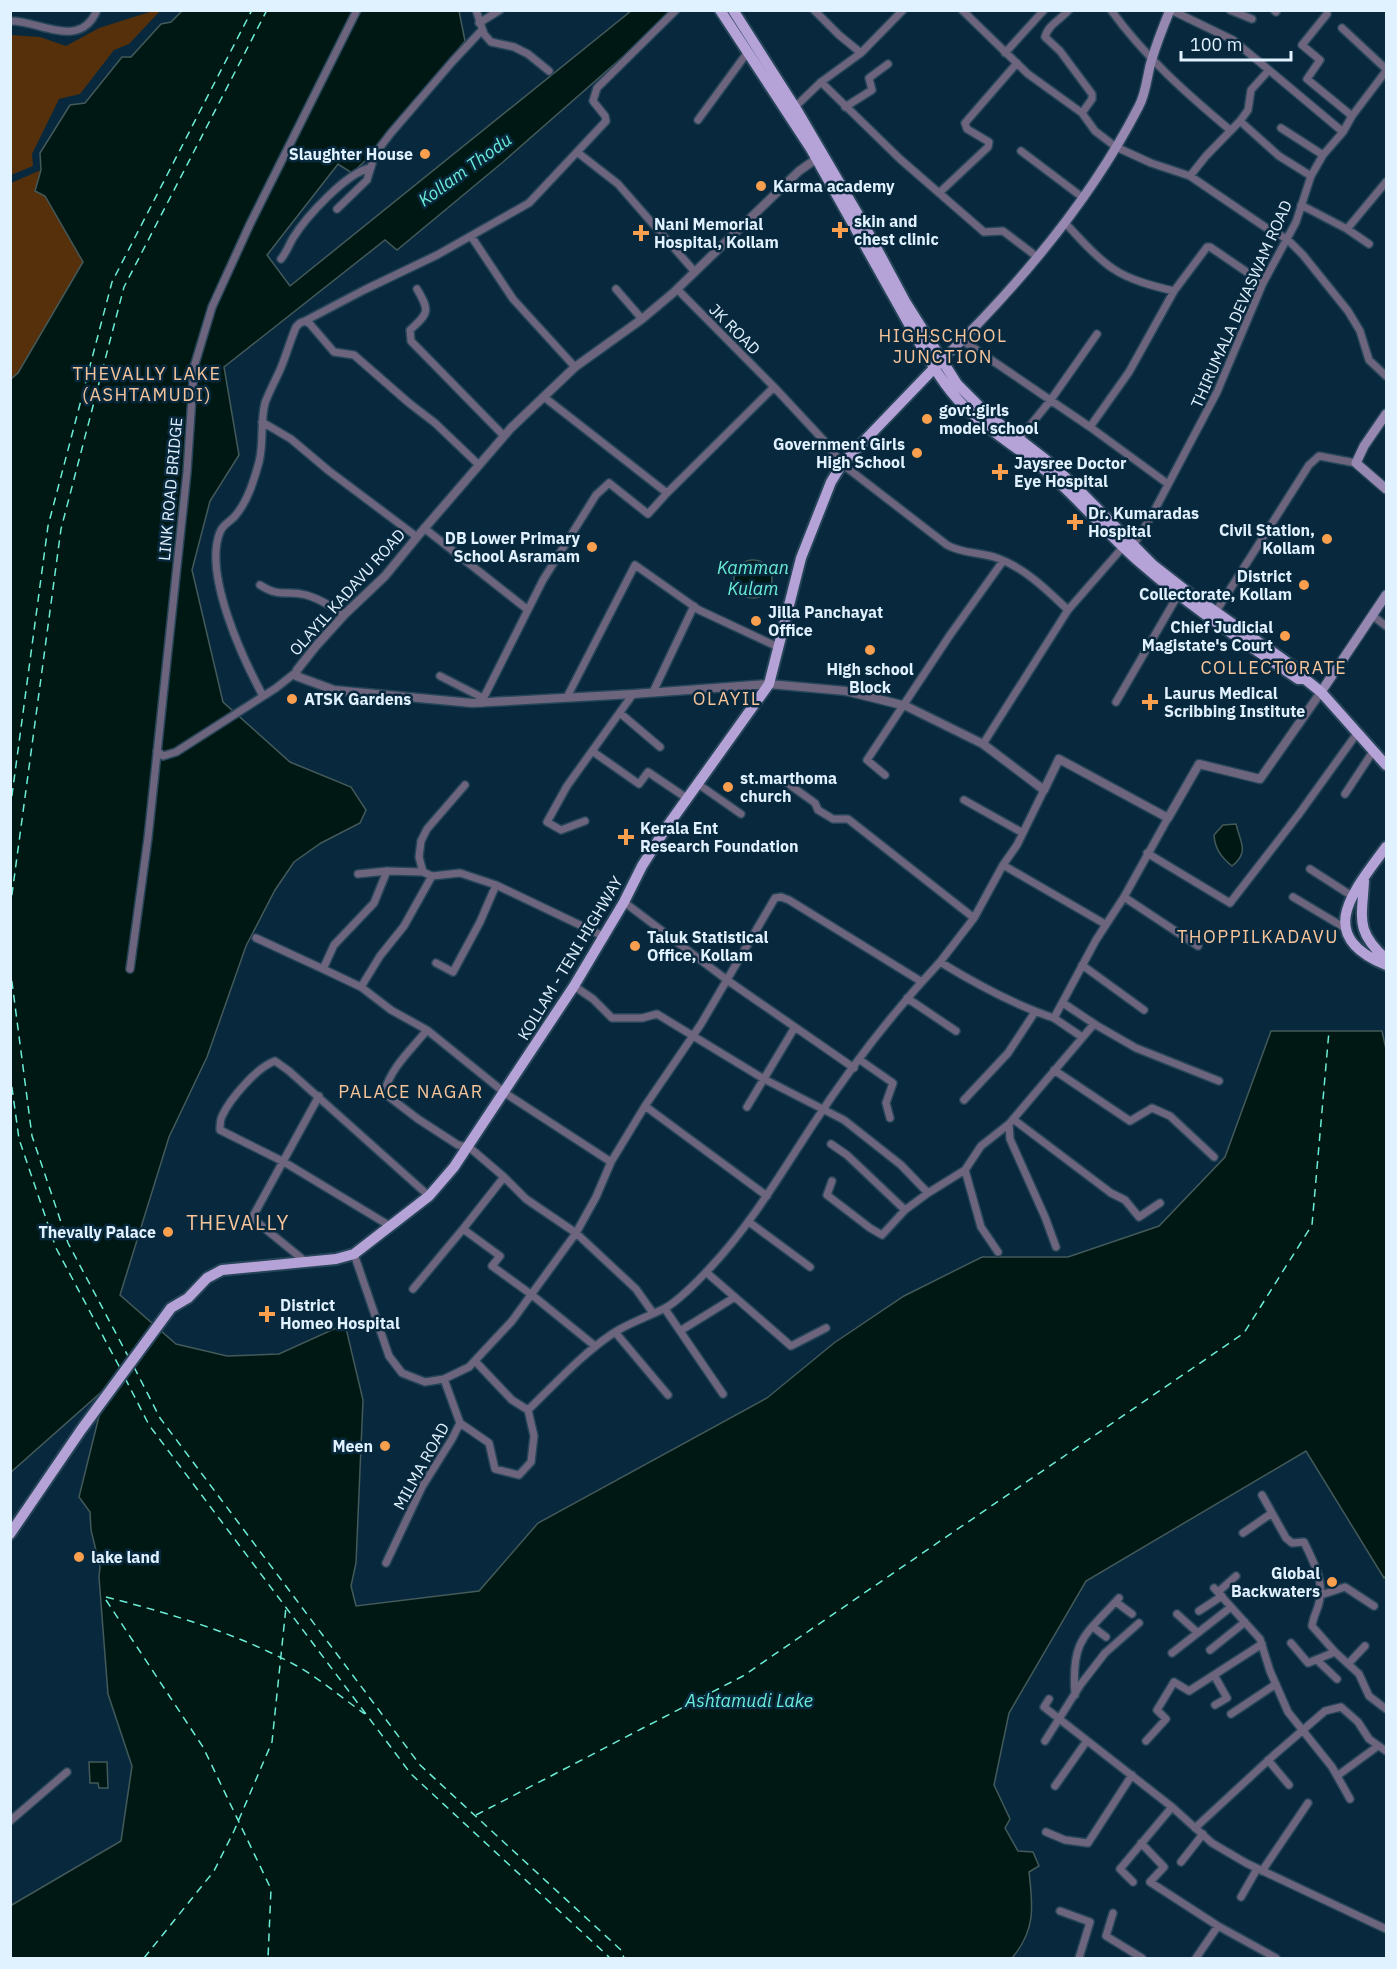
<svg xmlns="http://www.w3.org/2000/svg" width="1397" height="1969" font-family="'IBM Plex Sans',sans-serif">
	<rect width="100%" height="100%" fill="#08293d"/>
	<path fill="#55300b" d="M156 10 160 11 129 44 114 50 80 94 59 99 32 154 33 166 11 175V35L40 37 66 46 99 28Z
		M41 170 36 191 45 196 83 262 18 374 11 379V183Z"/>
	<path fill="#001813" stroke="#43595a" stroke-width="1.5" d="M182 11H459L465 41 366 160 352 173 338 164 267 255 290 286 631 11H675L503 162 397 250 385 240 224 367 239 455 210 501 192 570 223 702 290 762 351 787 366 810 360 823 321 843 294 862 275 890 246 946 207 1057 169 1137 120 1295 176 1344 227 1356 279 1354 345 1324 363 1400 356 1563 351 1586 356 1606 479 1591 538 1523 767 1398 834 1343 904 1296 982 1257H1068L1159 1226 1225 1157 1271 1031H1382L1386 1049V1576L1384 1578 1306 1451 1086 1581 1009 1713 994 1785 1010 1819 1005 1828 1018 1851 1033 1852 1039 1866 1029 1872C1033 1906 1036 1930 1012 1958H11L10 1906 121 1841 132 1766 108 1694 99 1577 100 1567 91 1530 90 1512 79 1497 106 1388 11 1472V379L18 373 83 262 45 196 35 191 41 170 40 153 70 105 85 103 122 57H131L161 24 171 22Z
		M734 579a19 19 0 1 1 38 0a19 19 0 1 1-38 0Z
		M1236 824C1240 842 1250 852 1232 866 1221 857 1215 849 1214 835L1223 825Z
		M89 1762H107L108 1788H99L98 1783H90Z"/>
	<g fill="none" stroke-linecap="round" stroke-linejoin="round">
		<path stroke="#6aedd6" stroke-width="1.5" stroke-dasharray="8 6" stroke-linecap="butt" d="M10 810 48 526 112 282 252 10
			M10 909 61 529 124 287 267 10
			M10 967 32 1136 68 1243 129 1358
			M10 1073 19 1139 56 1248 120 1368
			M134 1367 160 1418 420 1765 621 1950 624 1958
			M125 1378 149 1425 411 1774 610 1958
			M106 1597C172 1614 236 1633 297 1666 320 1679 342 1698 365 1714
			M106 1600 203 1747 271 1889 268 1958
			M476 1815 743 1676 1244 1333 1312 1225 1329 1031
			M144 1958 214 1871 234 1831 272 1742 286 1607"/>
		<defs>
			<path id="minor" d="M476 10 484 34 491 42 514 47 528 54 549 71
				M814 10 839 35 861 53
				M962 10 1028 74 1082 113 1095 131 1116 147 1151 163 1190 176 1265 227 1287 239 1303 255 1348 311 1360 331 1369 360 1386 376
				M1069 10C1061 19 1048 25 1045 37L1060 51 1092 94V99L1082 113
				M1111 10C1145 57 1186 93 1230 130
				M1171 10 1233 40 1269 70 1251 90 1248 110 1240 121 1279 156 1311 176
				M1230 10 1252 19
				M1274 10 1276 12 1277 10
				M1327 14 1302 45 1320 60 1307 79 1352 116
				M10 21C39 20 80 51 97 10
				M479 23 500 10
				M1342 28 1386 69
				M1005 53 1044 10
				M1269 70 1343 132
				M821 82 900 159 984 232 1003 231 1036 256
				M795 107 821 82 861 53 903 10
				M845 107 872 90 869 78 888 64
				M698 120 747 53
				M1281 128 1323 155
				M1021 151 1082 197
				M577 152 606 121 605 116 593 101 597 88 676 10
				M1190 176 1206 156 1240 121
				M939 193 988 147 989 142 967 129 965 123 1017 63
				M1301 205 1347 229 1369 244
				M337 209 367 180 375 154 391 133 453 61 482 30
				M1065 223C1080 238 1094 256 1112 268 1129 280 1153 286 1174 291
				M1347 229 1386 182
				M471 236 513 299 575 367
				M281 259C286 253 289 245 293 238 306 217 346 173 370 168
				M417 289C430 311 429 313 410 330L411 341 504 436
				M616 289 642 319
				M677 289 774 387 828 445 842 464 947 545C963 554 980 552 997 558 1025 568 1047 590 1068 610
				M305 321 364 290 437 255 529 203 577 152 618 184 695 272
				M962 340 1090 427 1168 484
				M544 397 667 493
				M262 422 291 439 329 471 417 537
				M1090 427 1129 372 1174 291 1207 247H1210L1263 283
				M1019 439 1050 401 1097 334
				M424 528 528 610
				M260 585C282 599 286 589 306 595 319 598 333 608 345 614
				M1215 613 1309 465 1319 456 1356 463
				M1373 616 1386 626
				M440 676 483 698
				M653 692 694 606
				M263 696C243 659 203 574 220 532 223 524 230 522 235 516 248 501 254 480 259 462 264 443 260 422 265 403 269 392 275 381 280 370 286 356 290 341 296 327L300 323 305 321 310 324 334 352 354 355 409 403 435 423 479 465
				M567 697 635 565 699 610 778 647
				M1116 702 1178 595
				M481 703 543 580 596 495 609 483 648 514 667 493 774 387
				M620 713 660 747
				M983 744 1068 610 1123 547 1133 546 1152 515 1217 392 1263 283 1296 222 1311 176 1323 155 1343 132 1352 116 1386 71
				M157 751 163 756 176 752 276 688 295 673
				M592 751 639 784 648 772 688 799
				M885 775 867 760 950 635 1003 561
				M787 783 815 803 818 810 833 819H848L974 918
				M698 784 741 814
				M1044 790 1017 845 1003 865 974 918 940 962C976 984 1014 1005 1054 1018L1096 940 1124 897 1168 818
				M1345 794 1374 750
				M964 800 1023 833
				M585 821 561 830 547 822 567 786 633 694
				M1147 853 1230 903 1299 814 1358 732
				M1003 865 1105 924
				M1310 869 1352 896
				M423 872 419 857 421 841 427 829 465 785
				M358 874 387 871 423 872 432 876 460 873 496 885 605 937
				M1124 897 1198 946
				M1293 897 1345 928
				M624 902 727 980 854 1068
				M256 938 323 969
				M436 963 453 972 480 922 496 885
				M1082 965 1144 1010
				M130 969 148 838 187 472 194 367 212 307 250 224 357 10
				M574 986 593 999 612 1018H642L657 1014 764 1079 844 1120 901 1165 928 1193
				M361 987 380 956 404 926 432 876
				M907 998 956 1031
				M1063 1003 1096 1025 1136 1048 1219 1081
				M1054 1018 1082 1037
				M427 1030C411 1050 391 1067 384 1093L418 1119 458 1145 469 1147 504 1177 526 1199 576 1233 636 1289 653 1313
				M860 1060 893 1083 886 1103 890 1118
				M1054 1070 1130 1121 1152 1108 1170 1116 1214 1157
				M964 1100 1008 1053 1035 1012
				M747 1107 795 1027
				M1013 1119 1111 1193 1125 1200 1139 1217 1160 1203
				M831 1144 847 1155 905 1210
				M611 1162 645 1106
				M832 1181 827 1195 870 1228 882 1235 905 1210 928 1193 965 1170
				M767 1196 645 1106 701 1024 775 898 781 897 789 900 922 982
				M749 1222 810 1267
				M390 1226 284 1162 220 1130C220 1125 220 1120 222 1116 230 1099 257 1067 275 1061L289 1071 429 1196
				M463 1229 500 1256 492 1266 532 1295 595 1346
				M1056 1247 1045 1217 1010 1139 1009 1124 1094 1024
				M998 1252 981 1227 965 1170 981 1146 1009 1124
				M354 1254 389 1356 402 1373 425 1382 444 1379 469 1367 512 1321 576 1233 596 1197 611 1162 505 1093 427 1030 391 1010 361 987 323 969 334 945 374 903 387 871
				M306 1262 252 1218 319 1096
				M706 1272 791 1346 826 1328
				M413 1289 463 1229 504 1177
				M665 1309 723 1394
				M680 1331 735 1297
				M615 1332 668 1395
				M475 1361 512 1400 528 1410
				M460 1423 489 1443 495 1469 519 1475 531 1462 534 1436 528 1410C555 1384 581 1355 612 1334 626 1324 650 1316 665 1308 676 1303 700 1279 709 1269 750 1226 780 1175 812 1126 850 1068 893 1012 940 962
				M1262 1495 1286 1538 1292 1543 1304 1542C1312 1559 1323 1578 1320 1598 1319 1608 1313 1616 1312 1626L1335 1652 1359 1674 1369 1696 1386 1709
				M1243 1533 1272 1513
				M386 1563 422 1487 452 1439 460 1423 444 1379
				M1214 1588 1260 1639 1270 1671 1288 1712 1332 1767 1350 1799
				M1218 1592 1236 1576
				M1321 1595 1345 1587 1374 1606
				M1116 1602 1132 1614
				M1199 1611 1222 1596
				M1177 1614 1198 1633
				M1093 1627 1106 1637
				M1291 1643 1308 1663 1335 1652
				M1210 1650 1245 1622
				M1172 1653 1231 1607
				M1317 1660 1337 1679
				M1348 1664 1365 1646
				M1214 1675 1227 1698 1215 1705
				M1075 1695C1071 1640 1084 1636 1119 1598
				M1049 1699 1044 1707 1172 1807 1212 1843 1246 1863 1386 1929
				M1231 1714 1276 1684
				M1045 1741 1081 1684 1105 1653 1139 1623
				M1146 1741 1166 1719 1157 1710 1174 1682 1189 1691 1262 1644
				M1268 1760 1289 1785
				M1337 1776 1378 1746
				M1055 1786 1086 1742
				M10 1821 67 1772
				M1195 1828 1274 1755 1325 1711 1341 1707 1358 1722 1369 1739 1386 1751
				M1046 1832 1065 1840 1088 1843 1132 1775
				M1141 1843 1164 1867 1150 1882 1218 1926 1276 1958
				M1181 1862 1203 1834
				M1262 1871 1308 1803
				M1133 1882 1120 1869 1172 1807
				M1241 1897 1257 1869
				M1060 1911 1090 1922 1079 1958
				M1113 1913 1106 1936 1142 1958
				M1196 1958 1218 1926"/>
			<path id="tertiary" d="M819 157 799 171 673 293 642 319 575 367 511 428 417 537 385 576 345 614 316 646 297 670 296 676 334 690 472 703 633 694 769 684 846 691 906 706 983 744 1044 790 1059 759 1168 818 1199 764 1260 779 1321 692"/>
			<path id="secondary" d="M941 361C1016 288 1091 200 1139 106 1146 93 1147 76 1151 62 1156 45 1163 27 1170 10
				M1386 414 1364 446 1356 463 1386 489
				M1321 692 1386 595"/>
			<path id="primary" d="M720 10 811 149 924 351C937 373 951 395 971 413 993 434 1022 450 1046 471 1081 500 1109 537 1144 566 1192 608 1246 643 1298 679H1305
				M733 10 798 112 863 223 906 303 957 384 987 414 1050 463 1081 492 1153 565 1185 590 1301 672 1305 679 1321 692 1386 765
				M1386 847C1354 891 1313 935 1386 965
				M1364 881C1362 919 1355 931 1386 959
				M10 1534 81 1430 171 1308 188 1298 207 1278 222 1270 336 1259 354 1254 429 1196 454 1167 574 986 624 902 642 866 666 828 769 684 801 558 831 482 842 464 941 361"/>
		</defs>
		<use href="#minor" stroke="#264558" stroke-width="10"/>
		<use href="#tertiary" stroke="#264558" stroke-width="11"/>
		<use href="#secondary" stroke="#264558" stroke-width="12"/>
		<use href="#primary" stroke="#264558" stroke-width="14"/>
		<use href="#minor" stroke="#6d657e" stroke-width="7"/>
		<use href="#tertiary" stroke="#6d657e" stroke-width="8"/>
		<use href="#secondary" stroke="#9688b1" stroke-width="9"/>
		<use href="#primary" stroke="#b5a3d8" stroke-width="10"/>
	</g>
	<g fill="#f99f4d" stroke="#08293d" stroke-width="2">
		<circle cx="425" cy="154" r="6"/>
		<circle cx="761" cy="186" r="6"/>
		<path d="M837 221h6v6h6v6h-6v6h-6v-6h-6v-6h6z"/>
		<path d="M638 224h6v6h6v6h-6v6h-6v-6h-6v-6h6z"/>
		<circle cx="927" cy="419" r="6"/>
		<circle cx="917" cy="453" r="6"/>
		<path d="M997 463h6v6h6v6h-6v6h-6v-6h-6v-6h6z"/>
		<path d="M1072 513h6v6h6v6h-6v6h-6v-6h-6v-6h6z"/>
		<circle cx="1327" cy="539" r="6"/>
		<circle cx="592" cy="547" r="6"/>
		<circle cx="1304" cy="585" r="6"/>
		<circle cx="756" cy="621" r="6"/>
		<circle cx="1285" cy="636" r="6"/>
		<circle cx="870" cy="650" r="6"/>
		<circle cx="292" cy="699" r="6"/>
		<path d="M1147 693h6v6h6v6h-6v6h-6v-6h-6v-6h6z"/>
		<circle cx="728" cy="787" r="6"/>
		<path d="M623 828h6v6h6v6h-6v6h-6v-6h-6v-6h6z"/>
		<circle cx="635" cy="946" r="6"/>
		<circle cx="168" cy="1232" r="6"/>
		<path d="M264 1305h6v6h6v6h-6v6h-6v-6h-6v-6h6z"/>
		<circle cx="385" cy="1446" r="6"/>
		<circle cx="79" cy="1557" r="6"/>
		<circle cx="1332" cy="1582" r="6"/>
	</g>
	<g text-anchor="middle" stroke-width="5" stroke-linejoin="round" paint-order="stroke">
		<g font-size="16" font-weight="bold" fill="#e0f1ff" stroke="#08293d" text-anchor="start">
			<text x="413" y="160" text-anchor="end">Slaughter House</text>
			<text x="773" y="192">Karma academy</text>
			<text x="854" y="227">skin and<tspan x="854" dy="18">chest clinic</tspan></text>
			<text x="654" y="230">Nani Memorial<tspan x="654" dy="18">Hospital, Kollam</tspan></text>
			<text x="939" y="416">govt.girls<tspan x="939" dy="18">model school</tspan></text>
			<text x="905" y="450" text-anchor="end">Government Girls<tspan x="905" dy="18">High School</tspan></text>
			<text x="1014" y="469">Jaysree Doctor<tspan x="1014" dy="18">Eye Hospital</tspan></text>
			<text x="1088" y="519">Dr. Kumaradas<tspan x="1088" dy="18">Hospital</tspan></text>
			<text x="1315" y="536" text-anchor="end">Civil Station,<tspan x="1315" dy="18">Kollam</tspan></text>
			<text x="580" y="544" text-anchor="end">DB Lower Primary<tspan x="580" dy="18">School Asramam</tspan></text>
			<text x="1292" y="582" text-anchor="end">District<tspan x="1292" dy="18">Collectorate, Kollam</tspan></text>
			<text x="768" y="618">Jilla Panchayat<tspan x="768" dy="18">Office</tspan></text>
			<text x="1273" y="633" text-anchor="end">Chief Judicial<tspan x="1273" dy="18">Magistate's Court</tspan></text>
			<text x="870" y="675" text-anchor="middle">High school<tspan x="870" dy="18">Block</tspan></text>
			<text x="1164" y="699">Laurus Medical<tspan x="1164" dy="18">Scribbing Institute</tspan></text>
			<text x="304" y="705">ATSK Gardens</text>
			<text x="740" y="784">st.marthoma<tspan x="740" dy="18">church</tspan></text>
			<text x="640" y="834">Kerala Ent<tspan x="640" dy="18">Research Foundation</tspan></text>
			<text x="647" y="943">Taluk Statistical<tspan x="647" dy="18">Office, Kollam</tspan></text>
			<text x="156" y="1238" text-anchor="end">Thevally Palace</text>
			<text x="280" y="1311">District<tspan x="280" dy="18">Homeo Hospital</tspan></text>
			<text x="373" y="1452" text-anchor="end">Meen</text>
			<text x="91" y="1563">lake land</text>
			<text x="1320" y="1579" text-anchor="end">Global<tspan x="1320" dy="18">Backwaters</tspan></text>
		</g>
		<g font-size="16" fill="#e0f1ff" stroke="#08293d">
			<text transform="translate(1241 304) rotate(-66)" y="6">THIRUMALA DEVASWAM ROAD</text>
			<text transform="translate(735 329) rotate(45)" y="6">JK ROAD</text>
			<text transform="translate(170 489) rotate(-85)" y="6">LINK ROAD BRIDGE</text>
			<text transform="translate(347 592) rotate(-48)" y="6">OLAYIL KADAVU ROAD</text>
			<text transform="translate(570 958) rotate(-59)" y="6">KOLLAM - TENI HIGHWAY</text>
			<text transform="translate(421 1466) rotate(-61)" y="6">MILMA ROAD</text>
		</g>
		<g font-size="18" font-style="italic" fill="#6aedd6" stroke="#08293d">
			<text transform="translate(465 170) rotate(-36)" y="6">Kollam Thodu</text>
			<text x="753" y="574">Kamman<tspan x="753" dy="21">Kulam</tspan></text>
			<text x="749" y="1707">Ashtamudi Lake</text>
		</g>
		<g font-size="18" letter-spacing="1.5" fill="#f8c59b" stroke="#08293d">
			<text x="943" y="342">HIGHSCHOOL<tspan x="943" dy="21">JUNCTION</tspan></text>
			<text x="147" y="380">THEVALLY LAKE<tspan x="147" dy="21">(ASHTAMUDI)</tspan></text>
			<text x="1274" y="674">COLLECTORATE</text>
			<text x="727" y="705">OLAYIL</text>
			<text x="1258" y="943">THOPPILKADAVU</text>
			<text x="411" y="1098">PALACE NAGAR</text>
		</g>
		<g font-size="20" letter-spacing="1.5" fill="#f8c59b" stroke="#08293d">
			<text x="238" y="1230">THEVALLY</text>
		</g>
	</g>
	<rect width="1397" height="1969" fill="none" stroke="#e0f1ff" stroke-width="24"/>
	<path d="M1181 51v9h110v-9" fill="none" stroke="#e0f1ff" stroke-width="3"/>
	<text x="1190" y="51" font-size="18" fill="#e0f1ff" stroke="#08293d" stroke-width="4.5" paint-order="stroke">100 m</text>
</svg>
